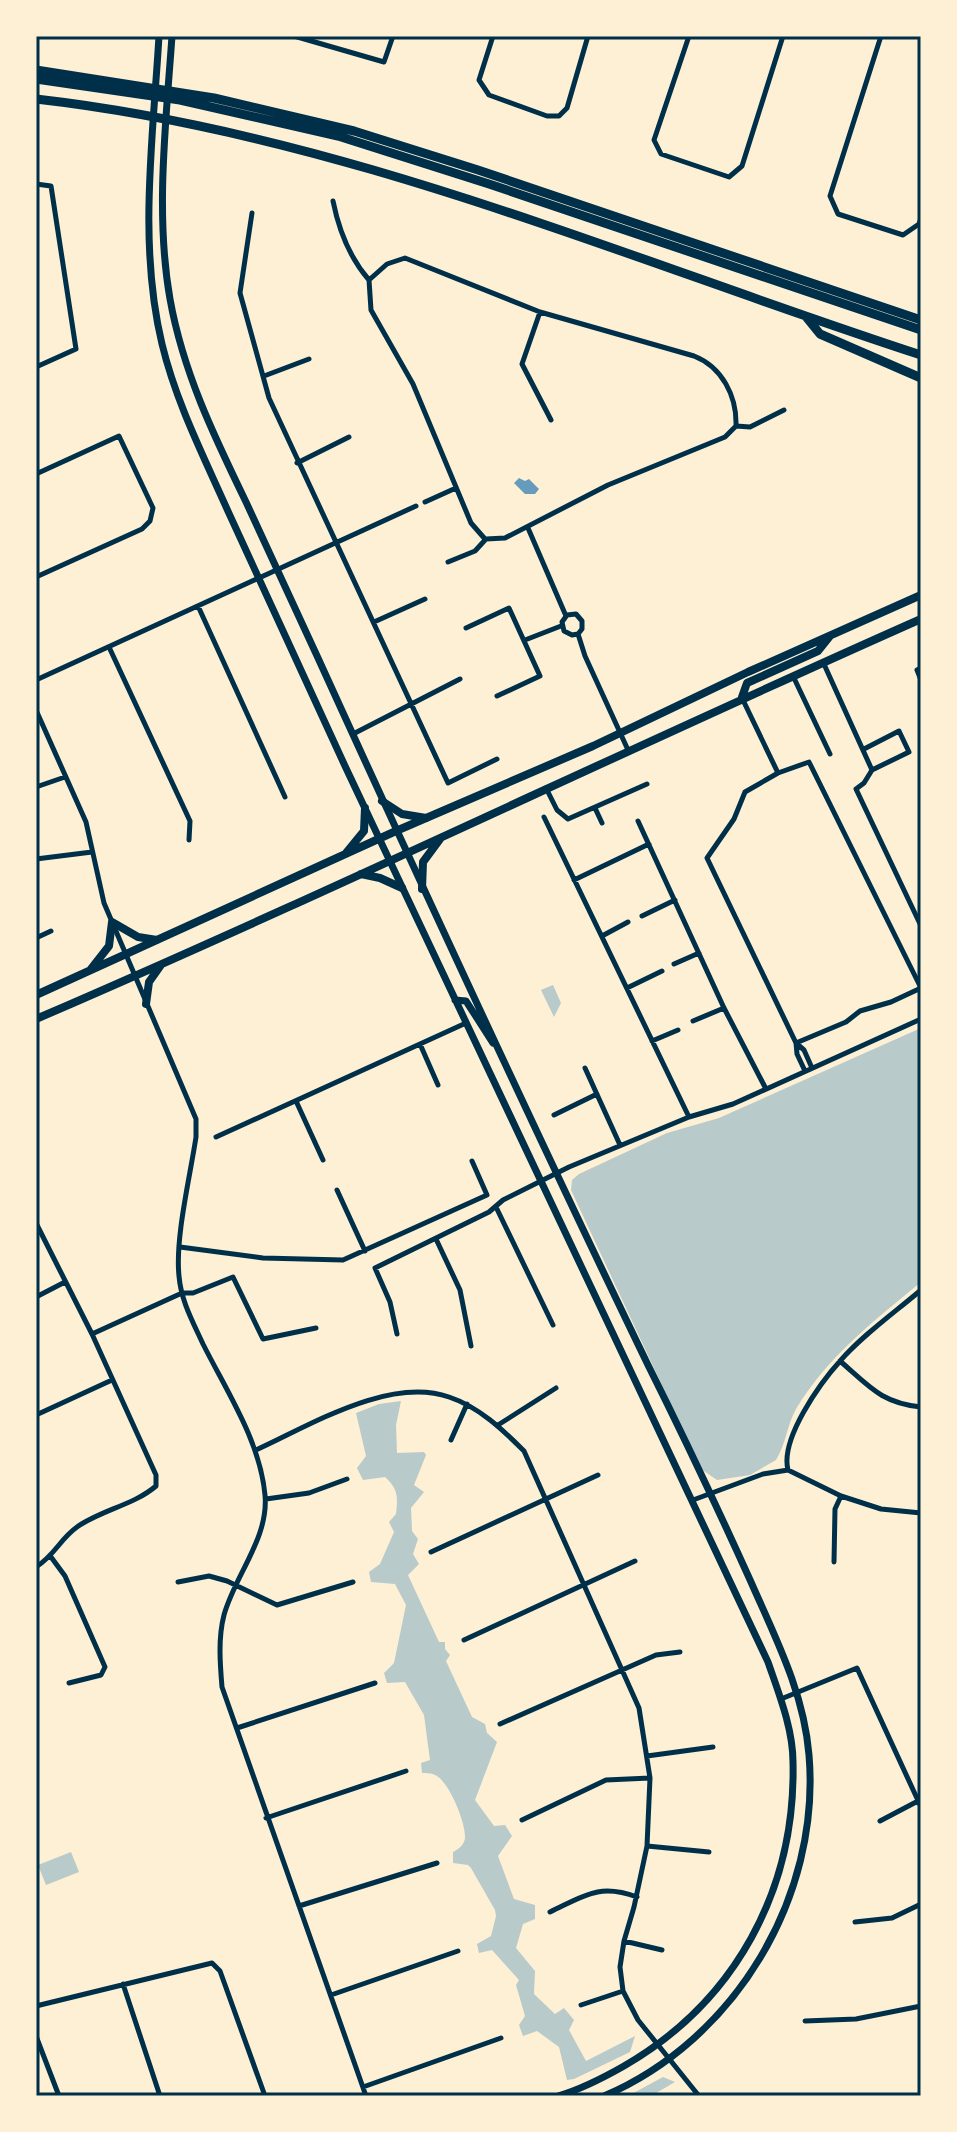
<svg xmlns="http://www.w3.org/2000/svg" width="957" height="2132" font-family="Quicksand,sans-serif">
	<rect width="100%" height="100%" fill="#fdf0d5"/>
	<path fill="#b9caca" d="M553 985 561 1003 554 1017 541 990Z
		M921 1028V1282C874 1321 828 1356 796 1409 787 1425 786 1444 776 1460L750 1475 717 1480 701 1469 571 1190 572 1180 579 1174 667 1133 719 1118Z
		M401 1401 396 1425 397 1453 424 1452 426 1455 414 1485 424 1492 411 1508 412 1531 418 1539 413 1554 419 1564 408 1575 439 1642H445V1649L450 1655 446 1661 472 1717 485 1724 487 1733 497 1742 475 1800 494 1826 505 1825 512 1836 498 1856 514 1899 535 1905V1919L523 1924 516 1948 535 1971 534 1994 555 2014 564 2008 574 2020 569 2030 586 2061 635 2036 630 2052 574 2079 567 2080 559 2047 537 2031 523 2036 519 2025 525 2016 516 1985 519 1980 492 1950 479 1953 477 1944 491 1936 496 1916 495 1910 471 1868 468 1865 453 1863V1852C459 1849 464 1845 465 1838 466 1823 449 1781 435 1775 431 1773 426 1773 422 1773L421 1763 430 1760 424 1715 405 1682 387 1683 384 1673 394 1663 406 1605 395 1584 371 1582 369 1572 380 1564 394 1532 389 1522 396 1514C398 1496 398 1489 385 1477L363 1480 357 1468 366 1456 356 1413 379 1404Z
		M71 1852 79 1872 46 1885 38 1865Z
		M663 2077 675 2082 651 2096H628Z"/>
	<path fill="#669bbc" d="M519 478 525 481 529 479 539 489 535 494H525L514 483Z"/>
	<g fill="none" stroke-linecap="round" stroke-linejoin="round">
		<path stroke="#003049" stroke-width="5" d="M294 36 384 62 393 36
			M493 36 479 80 489 95 547 116H559L567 108 588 36
			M689 36 654 140 661 154 729 177 742 166 783 36
			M881 36 830 196 838 214 903 235 919 224 921 218
			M36 184 51 186 76 349 36 367
			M333 201C339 231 349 257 369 280
			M252 213 240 293 269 398 448 783 497 759
			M369 280 387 264 405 258 540 312 694 356C722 367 737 396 736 426L725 437 608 485 505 538 486 539
			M369 280 371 310 413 384 471 523 485 539
			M540 312 522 364 551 420
			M264 376 309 359
			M736 426 750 427 784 410
			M297 463 349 437
			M36 474 119 436 153 508 150 521 142 529 36 577
			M425 502 456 488
			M528 528 566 616
			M448 562 475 551 486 539
			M198 606 285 797
			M374 622 425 599
			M466 628 509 608 540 676 497 696
			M578 634 572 635 564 631 562 622 567 615 576 614 582 621V629L578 634 585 656 628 750
			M525 640 561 626
			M109 647 190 821 189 840
			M823 662 872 770
			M921 668 917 670 921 680
			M793 676 830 754
			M36 680 416 506
			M742 698 778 773
			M36 710 86 822 104 903 196 1119V1137C190 1177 175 1238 179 1276 181 1301 193 1322 203 1344 227 1392 260 1441 265 1495 269 1538 235 1575 224 1615 218 1638 220 1663 222 1687L366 2096
			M353 734 460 679
			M864 749 899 731 909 752 872 770 864 783 856 789 921 926
			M36 787 65 777
			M546 788 557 810 568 819 647 784
			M595 808 602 823
			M544 817 689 1117
			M638 821 724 1008 766 1089
			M36 859 92 852
			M574 880 649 844
			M642 916 675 900
			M602 936 628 922
			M36 938 51 931
			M674 964 699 953
			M627 988 662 971
			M693 1021 724 1008
			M652 1041 678 1030
			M796 1043 846 1022 860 1011 891 1002 921 988 809 762 778 773 745 792 734 819 707 858 796 1043 797 1054 805 1071
			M796 1043 804 1050 812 1068
			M420 1044 438 1085
			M585 1068 620 1145
			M296 1101 323 1160
			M554 1115 597 1094
			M216 1137 466 1023
			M337 1190 365 1251
			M496 1207 553 1325
			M36 1223 92 1334 156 1475V1486C134 1505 101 1510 77 1527 60 1539 55 1555 36 1567
			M436 1239 460 1290 471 1346
			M180 1247 263 1258 343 1260 487 1195 472 1161
			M36 1297 65 1282
			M92 1334 182 1293H193L233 1277 263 1339 316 1328
			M397 1334 390 1302 375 1268 489 1212 503 1200 569 1167 689 1117 733 1104 921 1019
			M840 1361C869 1386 881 1403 921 1407
			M36 1415 112 1380
			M498 1425 556 1388
			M451 1440 467 1404
			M256 1450C309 1426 389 1376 449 1397 479 1407 502 1429 524 1451L639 1708 650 1778 647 1846 634 1907 624 1941 620 1967 623 1991 638 2020 699 2096
			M788 1470C780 1439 820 1383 841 1360 864 1334 894 1313 921 1290
			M266 1499 309 1493 347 1479
			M693 1500 763 1474 788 1470 841 1496 881 1509 921 1513
			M431 1552 598 1475
			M51 1557 65 1576 105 1667 101 1675 69 1683
			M834 1562 835 1509 841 1496
			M178 1582 209 1576 227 1581 277 1605 353 1582
			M464 1640 635 1561
			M781 1699 857 1668 921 1807
			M500 1724 656 1655 680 1652
			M237 1728 375 1683
			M647 1756 713 1747
			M266 1818 406 1771
			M522 1820 606 1780 650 1778
			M880 1821 918 1801
			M647 1846 709 1852
			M299 1906 437 1863
			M550 1912C584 1896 599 1883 637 1897
			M855 1922 892 1918 921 1904
			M624 1941 662 1950
			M123 1984 160 2096
			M331 1995 458 1951
			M581 2005 623 1991
			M36 2006 212 1963 220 1971 265 2096
			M805 2021 856 2019 921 2006
			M36 2036 59 2096
			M363 2087 501 2038"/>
		<path stroke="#003049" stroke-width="7" d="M159 36C153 138 138 244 162 344 176 402 203 455 227 509 266 595 306 680 345 766 484 1066 626 1364 768 1662 779 1694 793 1729 793 1762 796 1890 735 2002 624 2066 603 2078 582 2089 558 2096
			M172 36C166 122 155 214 170 299 183 372 214 436 246 502 270 554 294 606 318 658 426 895 535 1131 648 1365 684 1437 718 1509 751 1582 776 1639 804 1693 809 1755 821 1897 735 2040 604 2096
			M455 1000 466 1001 493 1043"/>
		<path stroke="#003049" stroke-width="8" d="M742 697 747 683 818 651 830 636
			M382 801 402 814 426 818
			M346 853 364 831 365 808
			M361 874 380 878 402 888
			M422 889 423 862 440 839
			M91 969 109 946 112 922 138 937 157 940
			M36 995 396 831 593 746 748 672 921 595
			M146 1004 149 982 161 965
			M36 1019C333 891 625 750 921 619"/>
		<path stroke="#003049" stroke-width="9" d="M36 70 214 98 354 131 478 170 921 320
			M36 79 180 100 338 136 489 184 921 330
			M36 99C344 134 629 260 921 355
			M807 318 820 334 921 378"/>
	</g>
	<rect width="957" height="2132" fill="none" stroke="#fdf0d5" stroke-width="76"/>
	<rect x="38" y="38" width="881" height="2056" fill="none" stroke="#003049" stroke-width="3"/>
</svg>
